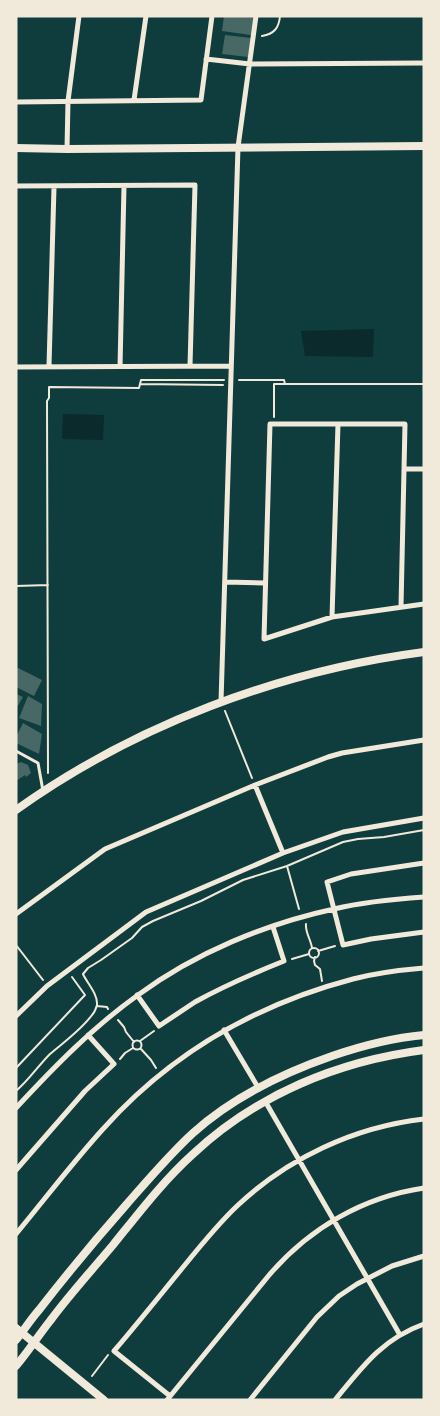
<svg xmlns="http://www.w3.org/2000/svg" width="440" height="1416" font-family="Commissioner,sans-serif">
	<rect width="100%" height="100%" fill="#0f3d3e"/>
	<path fill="#0a2a2b" d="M374 329 373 357 305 356 301 331Z
		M63 414 104 415 103 440 62 439Z"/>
	<path fill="#486865" d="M224 16H254L251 35 222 31Z
		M225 35 251 38 248 57 222 54Z
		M16 667 42 680 34 696 16 687Z
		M16 694 23 697 16 709Z
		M28 696 42 704 41 726 19 718Z
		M23 723 42 734 39 754 16 743V737Z
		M21 762 28 765 31 773 26 777 25 775 16 781V764Z"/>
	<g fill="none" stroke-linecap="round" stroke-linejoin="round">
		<path stroke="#f1e9da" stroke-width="2" d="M262 36C274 34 279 28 280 16
			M239 380H284L285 384
			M140 384 141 380H224
			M274 417V384H424
			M16 586 48 585
			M225 711 252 778
			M48 773 47 401 49 398V387L139 388 140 384 223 385
			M287 866 299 909
			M306 924C305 932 311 940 312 948
			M16 945 43 980
			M309 953a5 5 0 1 1 10 0a5 5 0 1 1-10 0Z
			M318 951 335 946
			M315 957 314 961 315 965 320 969 322 981
			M292 959 309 954
			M97 1006 107 1007 108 1009
			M118 1020 124 1027 126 1032 134 1042
			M132.5 1045a4.5 4.5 0 1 1 9 0a4.5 4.5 0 1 1-9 0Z
			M140 1041 154 1031
			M141 1049 151 1060 156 1068
			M120 1059 125 1053 133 1048
			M16 1068 85 995 72 977
			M16 1091C29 1080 38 1066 50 1054 64 1042 81 1030 92 1015 95 1012 96 1008 97 1005 98 994 87 983 83 974L88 968 101 960 132 938 142 927 153 921 201 901 243 880 287 866 343 842 358 839 384 837 424 830
			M92 1376 108 1355"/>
		<path stroke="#f1e9da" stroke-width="3" d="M16 751 38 763 43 791"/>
		<path stroke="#f1e9da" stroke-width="5" d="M206 59 250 64 424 63
			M134 100 146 16
			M16 102 201 100 212 16
			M67 149 68 101 79 16
			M16 186 195 185 190 366
			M49 366 54 187
			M16 367 231 366
			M120 367 124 186
			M404 469H424
			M226 582 265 583
			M401 607 405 424H270L264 639 332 617 424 604
			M332 617 338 424
			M221 702 238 147 256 16
			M255 785 283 853
			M424 863 351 874 327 882 343 945 371 939 424 932
			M16 914 105 849 255 785 328 757 342 753 424 740
			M137 995 159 1026C171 1018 183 1010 195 1002 224 986 254 973 284 961L273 927
			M16 1016 47 986 146 912 283 853 343 832 424 818
			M224 1030 259 1089
			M265 1101 400 1335
			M16 1108C54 1067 93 1027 138 995 195 953 265 924 334 909 363 902 394 899 424 897
			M16 1170 85 1091 114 1064 88 1035
			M16 1234C45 1199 73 1162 103 1129 171 1053 254 1005 353 979 376 973 400 970 424 968
			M170 1396 114 1351C138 1323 161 1294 184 1266 201 1245 218 1224 237 1206 288 1158 354 1127 424 1119
			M167 1400 270 1274C310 1228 363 1197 424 1188
			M250 1400 317 1317 339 1296 357 1284 392 1266 424 1256
			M335 1400C362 1367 382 1339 424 1324"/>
		<path stroke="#f1e9da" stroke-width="8" d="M16 148 67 149 424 146
			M16 810C135 725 279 671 424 652
			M16 1328 104 1400
			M16 1340C24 1330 31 1319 39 1310 67 1274 96 1239 126 1205 148 1180 169 1155 193 1133 232 1098 283 1073 332 1056 361 1046 392 1038 424 1035
			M16 1366C28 1352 38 1336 50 1321 70 1294 92 1270 113 1245 138 1214 163 1181 193 1154 256 1095 338 1061 424 1050"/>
	</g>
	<rect width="440" height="1416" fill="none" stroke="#f1e9da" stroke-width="35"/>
</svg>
